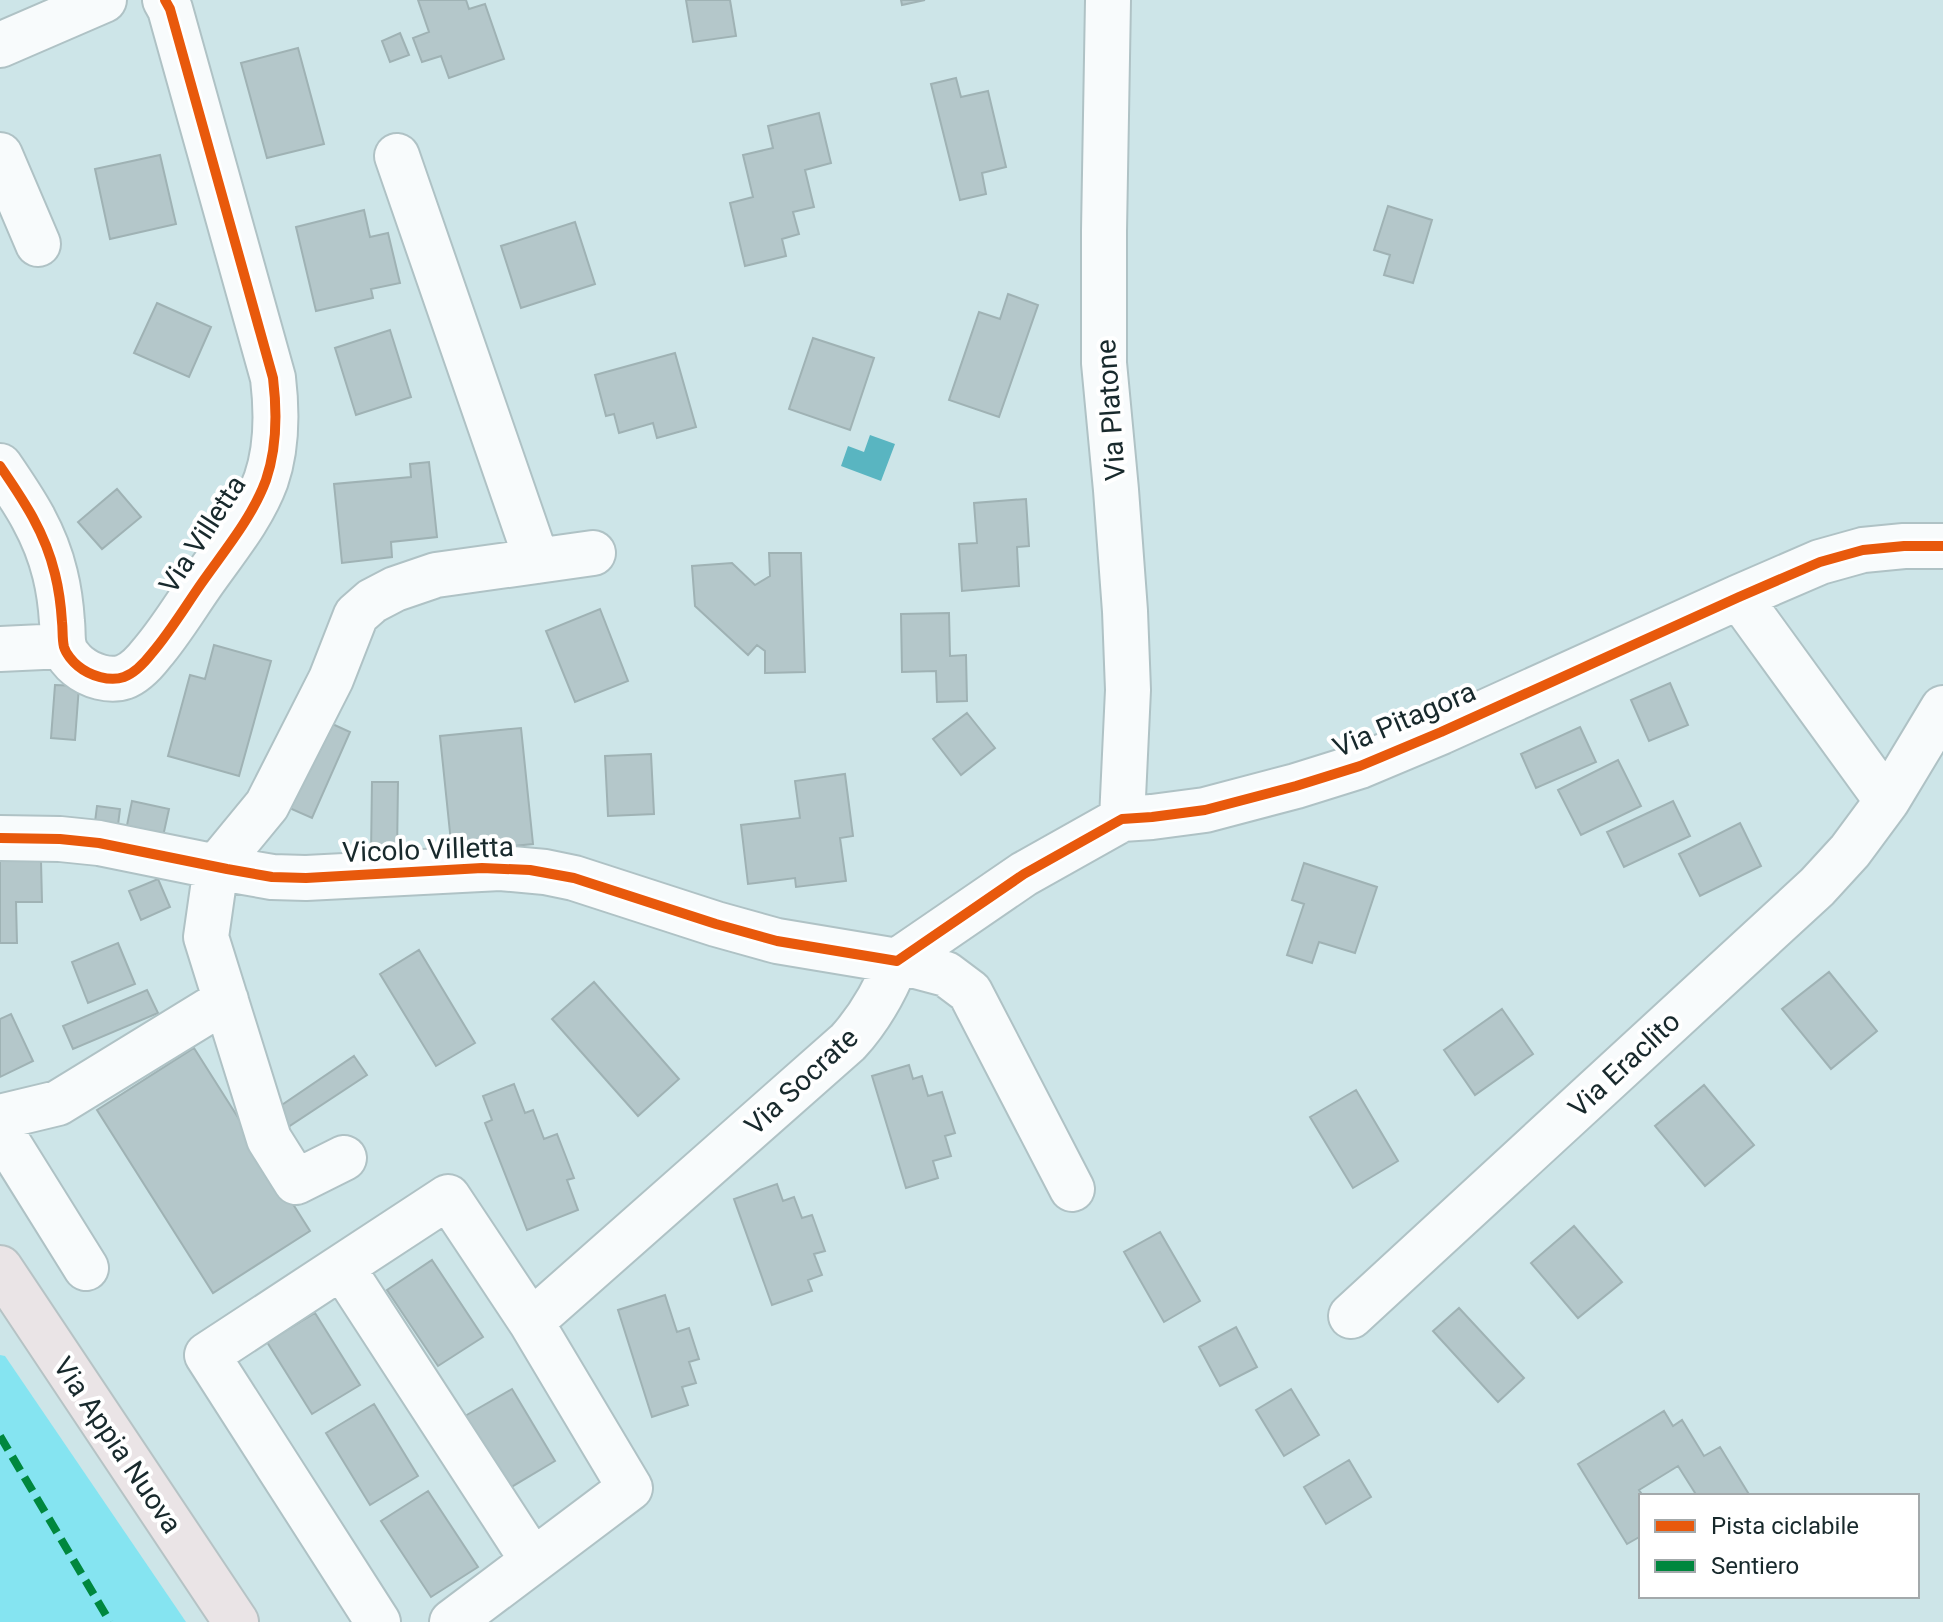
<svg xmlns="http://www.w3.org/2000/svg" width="1943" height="1622" font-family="Roboto,sans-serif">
	<rect width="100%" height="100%" fill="#cde5e8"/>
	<path fill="#85e4f1" d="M0 1355 5 1356 186 1622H0Z"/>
	<path fill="#59b5c1" d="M870 435 895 444 881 481 841 466 848 446 864 452Z"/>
	<path fill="#b4c7ca" stroke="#9fb2b4" stroke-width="2" d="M418 0H466L469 9 485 4 504 59 449 78 441 56 422 62 413 38 429 32Z
		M686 0H730L736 36 693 42Z
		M901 0H925L902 5Z
		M400 33 409 55 390 62 382 41Z
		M298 48 324 144 267 158 241 63Z
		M956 78 961 97 988 91 1006 167 982 173 986 194 960 200 931 84Z
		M819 113 831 163 805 170 814 207 793 212 799 234 782 239 786 256 745 266 730 203 753 197 743 155 773 148 768 126Z
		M160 155 176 224 110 239 95 169Z
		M1388 206 1432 220 1413 283 1384 275 1390 255 1374 250Z
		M364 210 370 237 388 233 400 283 371 289 373 298 316 311 296 227Z
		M575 222 595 284 521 308 501 246Z
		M1008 294 1038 305 999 417 949 400 979 312 1000 319Z
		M157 303 211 327 189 377 134 353Z
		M390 330 411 397 356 415 335 348Z
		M813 338 874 358 850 430 789 409Z
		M675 353 696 427 657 438 653 423 619 433 614 414 606 416 595 375Z
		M429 462 437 537 391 542 392 557 342 563 334 484 411 477 410 464Z
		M117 489 141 517 102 549 78 522Z
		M1026 499 1029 546 1017 547 1019 586 962 591 959 544 977 543 974 503Z
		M769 553H801L805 672 765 673V651L757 645 748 655 695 606 692 566 732 563 755 585 770 576Z
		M600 609 628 681 575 702 546 631Z
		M949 613 950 656 966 655 967 701 937 702 936 671 902 672 901 614Z
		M214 645 271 661 239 776 168 756 190 675 205 679Z
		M1670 683 1688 725 1649 741 1631 700Z
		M55 685 79 686 75 740 51 738Z
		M967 713 995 748 961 775 933 739Z
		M317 717 350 732 312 818 278 803Z
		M1580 727 1596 762 1536 788 1521 754Z
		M521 728 533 844 452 852 440 736Z
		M651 754 654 814 608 816 605 756Z
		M1618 760 1641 806 1581 835 1558 790Z
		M845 774 853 836 840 838 846 881 796 887 795 878 748 884 741 825 800 818 795 781Z
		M372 782H398L397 854H371Z
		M132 801 169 809 162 841 126 830Z
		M1673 801 1690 836 1624 867 1607 832Z
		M97 806 120 809 117 833 94 830Z
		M1740 823 1761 866 1700 896 1679 854Z
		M0 861H41L42 902H16L17 943H0Z
		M1304 863 1377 887 1355 953 1319 942 1312 963 1287 955 1304 904 1292 900Z
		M158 879 170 907 141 920 129 891Z
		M118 943 135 984 88 1003 72 962Z
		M419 950 475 1043 436 1066 380 974Z
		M1829 972 1877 1031 1831 1069 1782 1009Z
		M594 982 679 1079 638 1116 552 1019Z
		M147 990 158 1013 73 1049 63 1026Z
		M1502 1009 1533 1054 1475 1095 1444 1050Z
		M11 1014 33 1061 0 1077V1019Z
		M194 1048 310 1231 213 1293 97 1110Z
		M354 1056 367 1075 285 1129 273 1111Z
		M909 1065 913 1079 922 1076 928 1096 942 1092 955 1133 945 1136 951 1156 933 1161 938 1178 906 1188 872 1076Z
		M514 1084 525 1113 533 1110 544 1139 557 1134 574 1178 567 1180 578 1210 527 1230 485 1123 492 1120 483 1096Z
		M1704 1085 1754 1145 1705 1186 1655 1126Z
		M1356 1090 1398 1161 1353 1188 1310 1117Z
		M777 1184 783 1201 794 1197 802 1218 812 1215 825 1251 814 1254 822 1275 808 1280 812 1291 772 1305 734 1199Z
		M1574 1226 1622 1282 1578 1318 1531 1263Z
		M1160 1232 1200 1301 1164 1322 1124 1252Z
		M432 1260 483 1337 438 1366 387 1290Z
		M665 1295 677 1332 689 1328 699 1359 689 1362 696 1383 682 1387 688 1405 652 1417 618 1310Z
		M1459 1308 1524 1378 1498 1402 1433 1331Z
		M315 1313 360 1385 312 1414 267 1342Z
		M1236 1327 1257 1367 1220 1386 1199 1347Z
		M512 1389 555 1461 508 1489 465 1416Z
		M1291 1389 1319 1435 1284 1456 1256 1410Z
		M374 1404 418 1476 370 1505 326 1433Z
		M1664 1411 1673 1426 1682 1420 1704 1456 1720 1447 1750 1496H1697L1678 1466 1639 1490 1643 1496H1641V1536L1627 1544 1578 1464Z
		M1349 1460 1371 1497 1326 1524 1304 1487Z
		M428 1491 478 1567 431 1597 381 1521Z"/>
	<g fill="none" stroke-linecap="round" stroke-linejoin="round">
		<defs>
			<path id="minor" d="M1108 0 1104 231V363L1116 490 1125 611 1128 690 1122 819
				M0 45 104 0
				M0 155 38 244
				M397 156 537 561
				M0 466C24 501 45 532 55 574 59 590 61 606 62 622 63 630 62 639 64 647 66 654 73 662 78 666 90 676 110 682 124 677 135 673 145 662 152 653 170 632 185 607 201 584 224 551 252 518 266 480 277 448 277 411 273 378L170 9 165 0
				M1739 597 1887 801 1943 708
				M0 649 64 646
				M0 838 60 839 99 843 227 869 272 877 306 878 500 868 545 872 574 878 716 924 777 941 897 961 946 974 970 992 1072 1189
				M897 961 1024 874 1122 819 1152 817 1205 810 1296 786 1360 766 1441 732 1739 597 1820 562 1863 550 1904 546H1943
				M0 1117 58 1103 226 1000
				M0 1130 86 1268
				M344 1158 296 1182 269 1139 206 937 216 867 267 805 331 679 356 615 372 601 395 589 436 575 593 553
				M342 1267 533 1561
				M1351 1316 1817 887 1850 851 1887 801
				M531 1322 848 1042C870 1018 885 991 897 961
				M378 1622 207 1355 448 1197 531 1322 630 1488 452 1622"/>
			<path id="major" d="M0 1268 236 1622"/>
		</defs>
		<use href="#minor" stroke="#afc2c5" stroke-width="48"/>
		<use href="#major" stroke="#b6c3c5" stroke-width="48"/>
		<use href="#minor" stroke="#f8fbfc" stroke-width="44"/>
		<use href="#major" stroke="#eae4e6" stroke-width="44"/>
		<path stroke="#00873e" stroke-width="8" stroke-dasharray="16 8" stroke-linecap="butt" d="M0 1436 110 1622"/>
		<defs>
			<path id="cycleway" d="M0 466C24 501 45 532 55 574 59 590 61 606 62 622 63 630 62 639 64 647 66 654 73 662 78 666 90 676 110 682 124 677 135 673 145 662 152 653 170 632 185 607 201 584 224 551 252 518 266 480 277 448 277 411 273 378L170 9 165 0
				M0 838 60 839 99 843 227 869 272 877 306 878 482 868 530 870 574 878 716 924 777 941 897 961 1024 874 1122 819 1152 817 1205 810 1296 786 1360 766 1441 732 1739 597 1820 562 1863 550 1904 546H1943"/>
		</defs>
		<use href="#cycleway" stroke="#fff" stroke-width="15"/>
		<use href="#cycleway" stroke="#e8590c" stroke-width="10"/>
	</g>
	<g text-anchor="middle" stroke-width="8" stroke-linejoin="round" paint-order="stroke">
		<g font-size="28" fill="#18292c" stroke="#fff">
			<text transform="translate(1110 410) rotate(-94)" y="10">Via Platone</text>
			<text transform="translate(202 534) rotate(-57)" y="10">Via Villetta</text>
			<text transform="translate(1404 719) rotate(-23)" y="10">Via Pitagora</text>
			<text transform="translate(428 849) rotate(-2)" y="10">Vicolo Villetta</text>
			<text transform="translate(1624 1064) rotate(-43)" y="10">Via Eraclito</text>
			<text transform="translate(801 1081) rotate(-43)" y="10">Via Socrate</text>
			<text transform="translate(118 1445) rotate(56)" y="10">Via Appia Nuova</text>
		</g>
	</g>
	<rect x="1639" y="1494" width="280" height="104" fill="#ffffff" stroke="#a3a9ab" stroke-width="2"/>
	<rect x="1655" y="1520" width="40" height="12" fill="#e8590c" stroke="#a3a9ab" stroke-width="2"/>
	<text x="1711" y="1534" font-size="24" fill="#18292c">Pista ciclabile</text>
	<rect x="1655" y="1560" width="40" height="12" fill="#00873e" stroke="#a3a9ab" stroke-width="2"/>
	<text x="1711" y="1574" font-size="24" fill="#18292c">Sentiero</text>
</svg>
